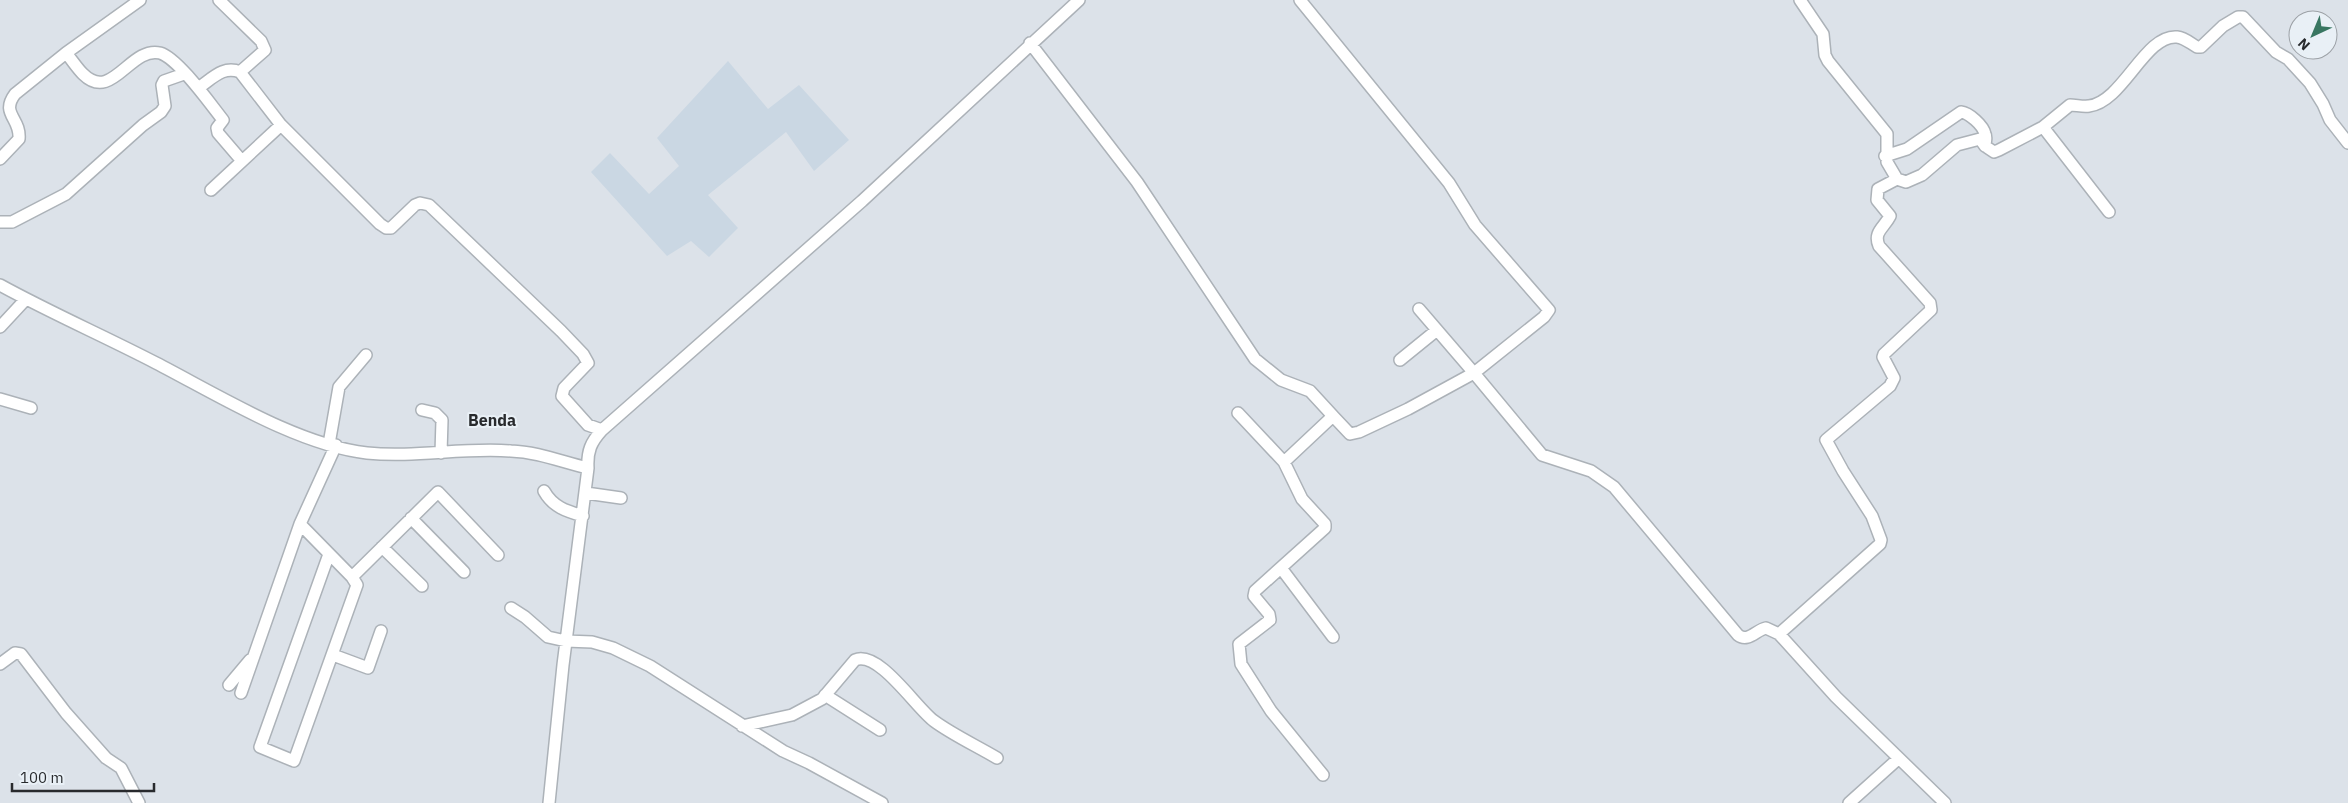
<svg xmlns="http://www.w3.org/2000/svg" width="2348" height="803" font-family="'IBM Plex Sans',sans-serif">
	<rect width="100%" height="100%" fill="#dce2e9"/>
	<path fill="#cad7e3" d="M728 61 768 109 799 85 849 140 814 171 786 132 708 195 738 228 709 257 691 241 667 256 591 172 610 153 649 194 679 166 657 138Z"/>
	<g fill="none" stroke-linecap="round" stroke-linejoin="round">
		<defs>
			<path id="minor" d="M1300 0 1449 183 1475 225 1549 310 1544 317 1474 373 1542 455 1591 471 1614 487 1738 635C1748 643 1756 630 1766 628L1779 634 1836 697 1945 803
				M1800 0 1823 34 1825 55 1828 61 1887 134V162L1897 179 1906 182 1922 175 1957 145 1980 139 1985 146 1994 152 1999 150 2043 127 2070 105C2076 105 2083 107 2089 106 2123 102 2145 34 2177 37 2185 38 2190 43 2197 47H2201L2223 26 2238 17H2243L2276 52 2288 59 2310 83 2323 104 2330 120 2348 143
				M1030 43 1137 182 1255 359 1281 380 1310 391 1333 416 1284 462 1302 499 1325 524V528L1255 591 1254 596 1269 614 1270 620 1239 644 1241 664 1271 711 1323 775
				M66 53 140 0
				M240 72 281 125 380 224 386 228H391L415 205 420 203 429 205 561 331 583 354 588 363 564 388 562 396 588 425 602 430
				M198 88C212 79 223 65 240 72L265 50 261 41 219 0
				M2043 127 2109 212
				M1885 156 1907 149 1961 112C1969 113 1983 125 1985 134 1987 137 1985 142 1985 146
				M0 159 19 139C21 118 0 114 15 94L66 53C72 60 77 68 83 74 112 103 130 46 160 53 178 58 211 105 223 120L217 128 218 133 242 161
				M211 190 281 125
				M0 222H12L66 194 143 125 161 112 165 106 162 85 164 81 184 74
				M0 285C51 313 104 336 156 363 218 395 298 445 367 453 415 458 464 447 511 451 538 452 562 462 588 468 587 451 591 442 602 430L862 201 1079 0
				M0 327 26 299
				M1400 360 1437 330
				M0 399 31 408
				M422 410 435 413 442 420 441 453
				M1238 413 1284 462
				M1333 416 1350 434 1359 432 1408 409 1474 373 1419 309
				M329 444 339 387 366 355
				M544 491C553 507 566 511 583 516
				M586 493 621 498
				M411 518 464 572
				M300 524 352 577 357 585 294 761 260 747 329 554
				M382 547 422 586
				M1281 568 1333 637
				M352 577 438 492 498 555
				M511 608 525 617 548 637 566 641 592 642 613 648 650 666 783 751 809 763 882 803
				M1779 634 1880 544 1881 540 1872 516 1843 471 1826 440 1890 386 1894 378 1883 357 1884 354 1931 310 1930 303 1879 246C1873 232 1884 228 1890 216L1877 200 1878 189 1897 179
				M333 655 368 668 381 631
				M0 664 15 653 21 654 66 713 106 758 121 768 139 803
				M229 685 250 660
				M241 693 300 524 336 445
				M825 695 880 730
				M742 726 792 715 822 699 855 660C879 650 916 708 934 721 953 735 977 746 997 758
				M549 803 563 665 588 468
				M1849 803 1898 759"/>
		</defs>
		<use href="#minor" stroke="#acb2b8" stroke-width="14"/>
		<use href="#minor" stroke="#fff" stroke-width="11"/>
	</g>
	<g text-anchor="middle" stroke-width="4" stroke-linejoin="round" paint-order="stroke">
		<g font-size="16" font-weight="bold" fill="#282a2d" stroke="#e9f0f6">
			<text x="492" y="426">Benda</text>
		</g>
	</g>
	<g transform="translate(2313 35) rotate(224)"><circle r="24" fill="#e9f0f6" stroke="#9ca1a6"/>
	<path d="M0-4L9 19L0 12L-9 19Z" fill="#387661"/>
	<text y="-8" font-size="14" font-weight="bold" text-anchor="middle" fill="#282a2d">N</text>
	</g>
	<path d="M12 783v8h142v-8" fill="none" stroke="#282a2d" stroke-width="2.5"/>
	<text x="20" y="783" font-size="15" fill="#282a2d" stroke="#e9f0f6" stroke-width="4" paint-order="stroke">100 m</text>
</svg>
